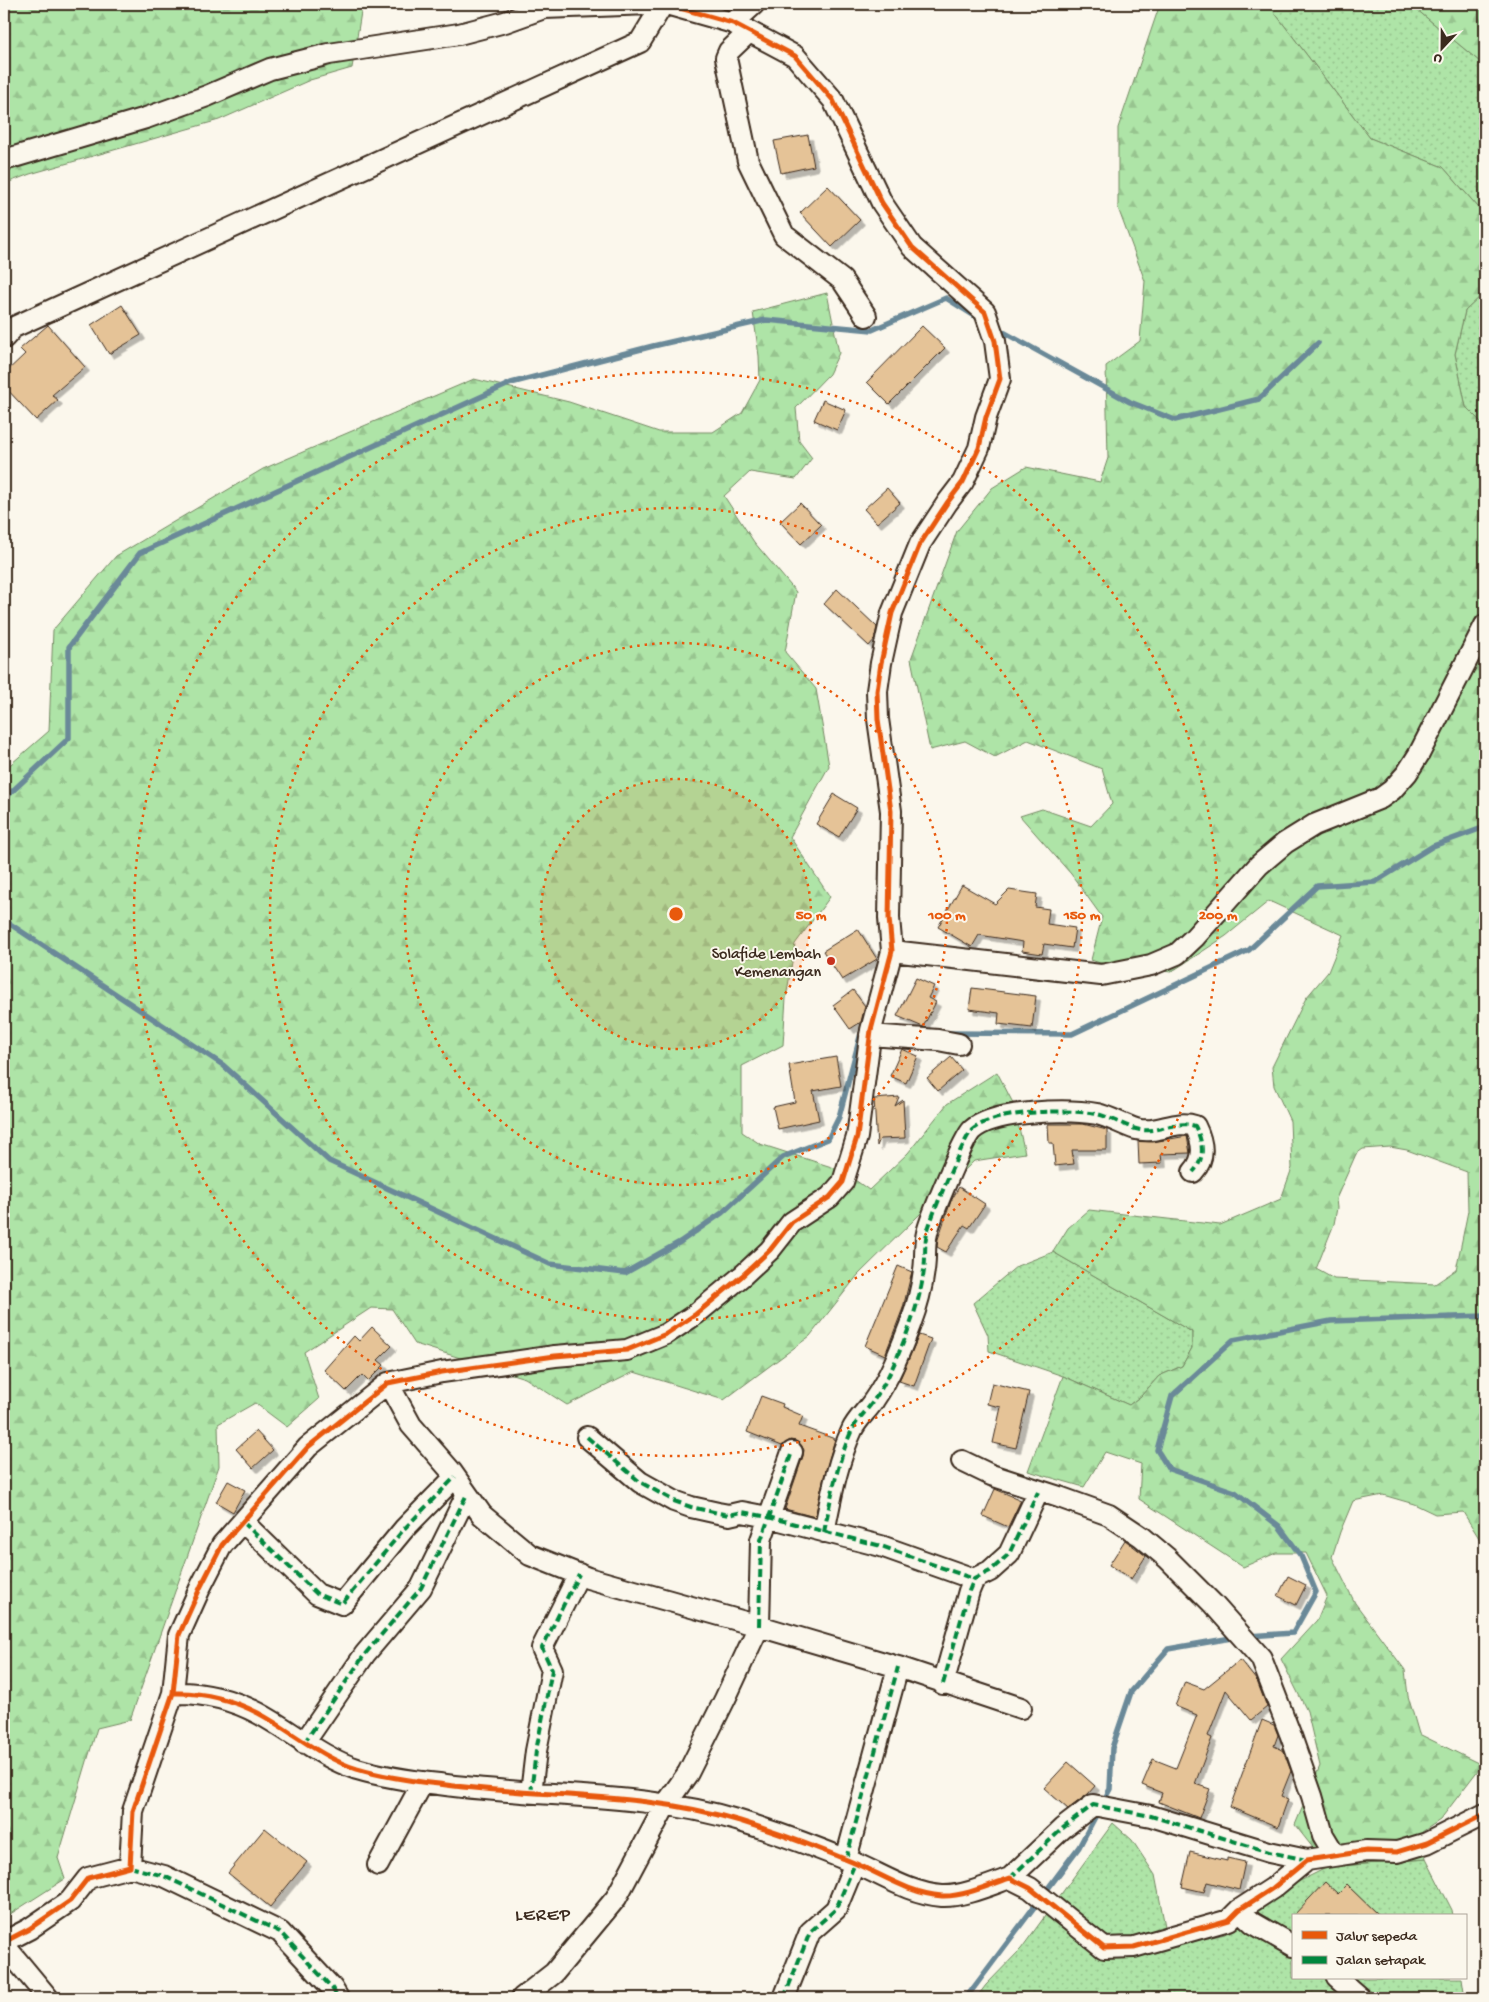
<svg xmlns="http://www.w3.org/2000/svg" width="1489" height="2002" font-family="'Gochi Hand',sans-serif">
	<defs>
		<pattern id="green-dots" width="8" height="8" patternUnits="userSpaceOnUse" patternTransform="scale(1.25)"><rect width="8" height="8" fill="#aee4a7"/><path d="M2 2h.1M6 6h.1" fill="none" stroke="#97c48f" stroke-width="1.8" stroke-linecap="round"/></pattern>
		<pattern id="forest-firs" width="22" height="20" patternUnits="userSpaceOnUse" patternTransform="scale(1.25)"><rect width="22" height="20" fill="#aee4a7"/><path d="M5 1l3.5 6h-7zM16 11l3.5 6h-7z" fill="#97c48f"/></pattern>
		<filter id="shadow"><feDropShadow dx="4.5" dy="4.5" stdDeviation="0" flood-color="#0004"/></filter>
	</defs>
	<rect width="100%" height="100%" fill="#fbf7ec"/>
	<filter id="ink" filterUnits="userSpaceOnUse"><feTurbulence type="fractalNoise" baseFrequency=".02" numOctaves="2"/><feDisplacementMap in="SourceGraphic" scale="10" xChannelSelector="R" yChannelSelector="G"/><feConvolveMatrix kernelMatrix="1 2 1 2 8 2 1 2 1" color-interpolation-filters="sRGB"/></filter>
	<g filter="url(#ink)">
		<path fill="url(#green-dots)" stroke="#748762" d="M1268 4H1410L1485 66V215L1443 167 1370 138Z
			M1485 292V426L1466 407 1455 354 1465 311Z
			M1053 1252 1192 1332V1348L1182 1366 1159 1376 1141 1396 1129 1405 1063 1376 989 1351 988 1335 973 1303 1017 1266Z
			M1113 1823 1132 1840 1155 1875 1169 1947 1225 1934 1276 1893 1328 1867 1426 1859 1452 1910 1453 1916H1293V1978H1462L1465 1998H976L986 1985 1021 1949Z"/>
		<path fill="url(#forest-firs)" stroke="#748762" fill-rule="evenodd" d="M4 4H369L361 12 352 68 310 80 219 120 30 174 4 184Z
			M1160 4H1268L1370 138 1443 167 1485 215V292L1465 311 1455 354 1466 407 1485 426V1557L1482 1543 1463 1512 1435 1514 1414 1504 1383 1495 1353 1501 1340 1532 1332 1557 1355 1603 1405 1670 1408 1696 1419 1734 1482 1765 1440 1820 1422 1832 1426 1859 1328 1867 1295 1825 1320 1766 1307 1711 1281 1659 1317 1620 1327 1596 1306 1553H1276L1243 1567 1139 1499 1141 1464 1105 1452 1084 1487 1028 1471 1063 1376 1129 1405 1141 1396 1159 1376 1182 1366 1192 1348V1332L1053 1252 1068 1228 1089 1210 1220 1225 1281 1199 1292 1168 1290 1121 1274 1086 1272 1067 1306 998 1328 972 1343 935 1269 901 1226 936 1171 972 1100 963 1091 960 1102 917 1071 874 1020 816 1042 809 1091 826 1112 804 1102 769 1028 740 995 757 965 741 930 750 911 659 957 531 992 488 1026 467 1100 482 1108 458 1106 366 1140 341 1145 281 1118 208V128ZM1390 1147 1407 1150 1467 1172 1468 1211 1456 1270 1435 1284 1334 1279 1316 1269 1334 1224 1337 1208 1336 1199 1356 1154 1363 1149Z
			M1410 4H1485V66Z
			M827 293 839 353 829 374 796 408 799 441 812 458 796 479 750 472 724 496 754 542 796 592 785 652 816 689 829 766 790 837 830 897 795 944 786 998 783 1045 742 1066V1132L760 1144 841 1170 869 1190 908 1153 947 1104 997 1072 1013 1103 1025 1153 974 1161 858 1275 810 1336 724 1400 634 1372 567 1405 525 1378 415 1344 392 1309 371 1308 304 1352 319 1399 287 1427 255 1403 218 1424 219 1466 130 1720 97 1728 58 1858 65 1879 4 1918V770L49 731 53 630 116 556 263 469 474 379 569 402 659 432H713L742 413 760 380 759 356 753 312Z"/>
		<g fill="none" stroke-linecap="round" stroke-linejoin="round">
			<path stroke="#6a8998" stroke-width="5.5" d="M996 328 1130 402 1175 420 1259 399 1318 343
				M4 799 69 738V647L140 553 511 383 653 346 766 320 872 330 946 298 981 320
				M4 920 223 1065 329 1161 550 1264 625 1273 680 1242 722 1213 783 1157 828 1139 839 1117 861 1033
				M946 1033 1072 1034 1249 950 1317 886 1375 882 1433 846 1485 827
				M1249 1636 1293 1633 1316 1592 1301 1556 1279 1526 1235 1492 1169 1469 1157 1450 1172 1396 1233 1340 1331 1321 1485 1316
				M966 1998 1079 1847 1110 1789 1112 1748 1131 1692 1168 1649 1237 1637"/>
		</g>
		<path fill="#e5c397" stroke="#3b2a1e" filter="url(#shadow)" d="M808 135 814 166 781 173 774 141Z
			M828 186 860 220 832 247 800 213Z
			M122 305 141 335 109 354 91 325Z
			M48 325 85 367 52 395 58 400 36 420 4 386V374L25 354 20 349Z
			M922 326 945 348 889 404 867 382Z
			M823 400 846 410 837 430 814 420Z
			M887 488 900 503 877 523 864 509Z
			M800 503 821 525 801 544 780 522Z
			M837 589 877 627 874 640 869 646 824 604Z
			M834 794 857 808 839 837 816 824Z
			M962 885 995 904 1009 890 1037 894 1035 907 1049 909 1047 924 1075 928 1072 948 1044 944 1042 954 1022 951 1023 942 979 935 972 947 938 927Z
			M858 929 877 959 842 980 823 951Z
			M916 978 934 986 928 998 936 1002 923 1027 897 1016Z
			M972 988 1036 996 1032 1028 998 1024 999 1013 969 1009Z
			M853 990 865 1006 861 1022 850 1029 833 1005Z
			M902 1049 918 1056 906 1083 890 1076Z
			M836 1057 841 1086 813 1091 819 1120 778 1129 773 1107 795 1102 789 1065Z
			M951 1057 962 1070 938 1091 927 1078Z
			M899 1097 895 1106 903 1100 905 1138 880 1139 877 1146 874 1099Z
			M1048 1124H1083L1107 1130V1150H1072L1074 1164 1055 1166 1053 1143H1049Z
			M1187 1136 1190 1153 1161 1154 1162 1163 1139 1164 1138 1141 1153 1142Z
			M959 1187 985 1204 969 1228 964 1225 946 1252 937 1247 938 1239 951 1201Z
			M898 1266 912 1272 911 1275 903 1308 885 1355 865 1346Z
			M372 1327 392 1346 378 1360 384 1365 368 1381 362 1375 346 1391 324 1370 354 1336 359 1341Z
			M919 1335 931 1339 914 1386 899 1381Z
			M992 1383 1029 1392 1016 1448 993 1443 1001 1407 987 1404Z
			M761 1396 783 1404 782 1407 803 1416 799 1426 835 1439 824 1477 815 1517 785 1509 803 1456 804 1450 801 1445 796 1441 790 1440 782 1446 747 1432Z
			M256 1431 273 1450 253 1468 236 1449Z
			M228 1481 245 1490 233 1512 216 1502Z
			M995 1489 1021 1500 1008 1527 983 1516Z
			M1125 1540 1146 1556 1131 1579 1109 1565Z
			M1288 1576 1306 1585 1296 1605 1278 1596Z
			M1240 1660 1257 1681 1267 1707 1251 1720 1226 1690 1208 1736 1212 1738 1195 1784 1210 1789 1199 1818 1159 1802 1162 1793 1142 1785 1153 1759 1176 1768 1197 1715 1175 1706 1185 1682 1204 1689Z
			M1262 1720 1274 1725 1278 1735 1274 1746 1283 1750 1291 1771 1281 1796 1288 1799 1278 1827 1230 1807Z
			M1068 1762 1095 1786 1088 1794 1068 1809 1044 1788Z
			M265 1828 307 1862 270 1907 228 1873Z
			M1190 1852 1227 1861V1858L1245 1862 1239 1890 1207 1882 1204 1892 1182 1887Z
			M1325 1882 1338 1894 1347 1885 1379 1916H1293Z"/>
		<g fill="none" stroke-linecap="round" stroke-linejoin="round">
			<defs>
				<path id="minor" d="M733 23 754 4
					M749 32 729 51 726 58 748 161 784 235 842 280 866 316
					M4 160 146 118 207 96 270 69 329 54 459 34 505 22 544 8 650 4
					M4 338 14 327 640 42 663 4
					M892 951 1101 975 1151 965 1177 954 1194 938 1259 865 1285 843 1314 825 1381 798 1392 790 1407 773 1419 754 1485 625
					M870 1035 938 1040 959 1044
					M388 1383 411 1425 451 1471 482 1515 530 1555 588 1578 759 1626 898 1667 1021 1708
					M587 1437 640 1482 674 1501 691 1507 718 1513 729 1515 742 1512 768 1517 881 1546 974 1579
					M962 1461 991 1475 1059 1497 1109 1515 1142 1537 1167 1558 1213 1604 1261 1658 1291 1736 1312 1796 1323 1835 1335 1855
					M243 1522 317 1594 342 1604 404 1529 455 1477
					M824 1532C831 1498 837 1462 852 1430 857 1419 868 1410 874 1400 890 1377 900 1351 910 1325 916 1309 922 1287 924 1270 926 1258 924 1244 927 1233 930 1219 964 1137 972 1130 994 1110 1069 1109 1097 1114 1110 1117 1123 1125 1136 1129 1157 1135 1175 1119 1195 1126 1203 1142 1206 1158 1193 1172
					M943 1684 969 1591 974 1579 990 1571 1009 1554 1038 1492
					M173 1693C203 1692 231 1699 258 1713 292 1731 320 1757 357 1769 384 1777 411 1781 439 1784 539 1798 643 1791 740 1821 778 1833 816 1847 852 1862 883 1875 908 1893 942 1896 962 1897 990 1885 1010 1878L1030 1888 1104 1948 1134 1947 1229 1920 1239 1910 1273 1888 1307 1860 1366 1851 1397 1852 1427 1843 1485 1814
					M304 1743 365 1654 421 1588 467 1494
					M531 1793 536 1751 552 1670 542 1648 579 1574
					M846 1859 898 1667
					M378 1865 423 1782
					M130 1867 164 1876 280 1932 332 1988 338 1998
					M1010 1878 1063 1828 1093 1805 1151 1816 1269 1852 1307 1860
					M1239 1910 1253 1923 1293 1946
					M4 1942 29 1929 70 1901 88 1878 130 1867 133 1811 173 1693 179 1635 201 1586 222 1545 308 1447 388 1383 442 1372 555 1356 627 1350 666 1334 696 1314 742 1276 770 1250 792 1222 830 1197 843 1182 857 1137 871 1030 892 951 889 918 891 811 878 719 877 691 881 663 892 613 920 544 947 503 963 482 979 448 986 417 1000 379 995 341 985 312 912 247 882 203 833 100 795 56 733 23 666 4
					M4 1945 48 1998
					M1337 1978 1360 1998
					M522 1998 554 1973 616 1898 666 1804 688 1773 725 1699 759 1626 761 1540 792 1452
					M784 1998 810 1932 836 1909 855 1863"/>
			</defs>
			<use href="#minor" stroke="#3b2a1e" stroke-width="24"/>
			<use href="#minor" stroke="#fbf7ec" stroke-width="20"/>
			<path stroke="#00873e" stroke-width="4" stroke-dasharray="8 4" stroke-linecap="butt" d="M587 1437 640 1482 674 1501 691 1507 718 1513 729 1515 742 1512 768 1517 881 1546 974 1579
				M243 1522 317 1594 342 1604 404 1529 455 1477
				M824 1532C831 1498 837 1462 852 1430 857 1419 868 1410 874 1400 890 1377 900 1351 910 1325 916 1309 922 1287 924 1270 926 1258 924 1244 927 1233 930 1219 964 1137 972 1130 994 1110 1069 1109 1097 1114 1110 1117 1123 1125 1136 1129 1157 1135 1175 1119 1195 1126 1203 1142 1206 1158 1193 1172
				M759 1626 761 1540 792 1452
				M943 1684 969 1591 974 1579 990 1571 1009 1554 1038 1492
				M304 1743 365 1654 421 1588 467 1494
				M531 1793 536 1751 552 1670 542 1648 579 1574
				M846 1859 898 1667
				M130 1867 164 1876 280 1932 332 1988 338 1998
				M1010 1878 1063 1828 1093 1805 1151 1816 1269 1852 1307 1860
				M784 1998 810 1932 836 1909 855 1863"/>
			<defs>
				<path id="cycleway" d="M173 1693C203 1692 231 1699 258 1713 292 1731 320 1757 357 1769 384 1777 411 1781 439 1784 539 1798 643 1791 740 1821 778 1833 816 1847 852 1862 883 1875 908 1893 942 1896 962 1897 990 1885 1010 1878L1030 1888 1104 1948 1134 1947 1229 1920 1239 1910 1273 1888 1307 1860 1366 1851 1397 1852 1427 1843 1485 1814
					M4 1942 29 1929 70 1901 88 1878 130 1867 133 1811 173 1693 179 1635 201 1586 222 1545 308 1447 388 1383 442 1372 555 1356 627 1350 666 1334 696 1314 742 1276 770 1250 792 1222 830 1197 843 1182 857 1137 871 1030 892 951 889 918 891 811 878 719 877 691 881 663 892 613 920 544 947 503 963 482 979 448 986 417 1000 379 995 341 985 312 912 247 882 203 833 100 795 56 733 23 666 4"/>
			</defs>
			<use href="#cycleway" stroke="#fbf7ec" stroke-width="8"/>
			<use href="#cycleway" stroke="#e8590c" stroke-width="5"/>
		</g>
	</g>
	<circle cx="676" cy="914" r="135" fill="#e8590c" fill-opacity=".12"/>
	<g fill="none" stroke="#e8590c" stroke-width="2.5" stroke-dasharray="2.5 5">
		<circle cx="676" cy="914" r="135"/>
		<circle cx="676" cy="914" r="271"/>
		<circle cx="676" cy="914" r="406"/>
		<circle cx="676" cy="914" r="542"/>
	</g>
	<circle fill="#c8321e" stroke="#fbf7ec" stroke-width="2" cx="831" cy="961" r="5"/>
	<g text-anchor="middle" stroke-width="4" stroke-linejoin="round" paint-order="stroke">
		<g font-size="16" fill="#3b2a1e" stroke="#fbf7ec" text-anchor="end">
			<text x="821" y="958">Solafide Lembah<tspan x="821" dy="18">Kemenangan</tspan></text>
		</g>
		<g font-size="19" letter-spacing="1" fill="#3b2a1e" stroke="#fbf7ec">
			<text x="543" y="1920">LEREP</text>
		</g>
	</g>
	<circle cx="676" cy="914" r="8" fill="#e8590c" stroke="#fbf7ec" stroke-width="2.5"/>
	<g font-size="15" text-anchor="middle" font-weight="bold" fill="#e8590c" stroke="#fbf7ec" stroke-width="4" stroke-linejoin="round" paint-order="stroke">
		<text x="811" y="919">50 m</text>
		<text x="947" y="919">100 m</text>
		<text x="1082" y="919">150 m</text>
		<text x="1218" y="919">200 m</text>
	</g>
	<rect width="1489" height="2002" fill="none" stroke="#fbf7ec" stroke-width="20"/>
	<rect x="10" y="10" width="1469" height="1982" fill="none" stroke="#3b2a1e" stroke-width="2" filter="url(#ink)"/>
	<rect x="1292" y="1914" width="175" height="65" fill="#fbf7ec" stroke="#aea59a"/>
	<rect x="1302" y="1931" width="25" height="8" fill="#e8590c" stroke="#aea59a"/>
	<text x="1336" y="1940" font-size="15" fill="#3b2a1e">Jalur sepeda</text>
	<rect x="1302" y="1956" width="25" height="8" fill="#00873e" stroke="#aea59a"/>
	<text x="1336" y="1964" font-size="15" fill="#3b2a1e">Jalan setapak</text>
	<g transform="translate(1442 48) rotate(202)" stroke="#fbf7ec" stroke-width="4" paint-order="stroke">
	<path d="M0-4L9 19L0 12L-9 19Z" fill="#3b2a1e"/>
	<text y="-8" font-size="14" font-weight="bold" text-anchor="middle" fill="#3b2a1e">U</text>
	</g>
</svg>
